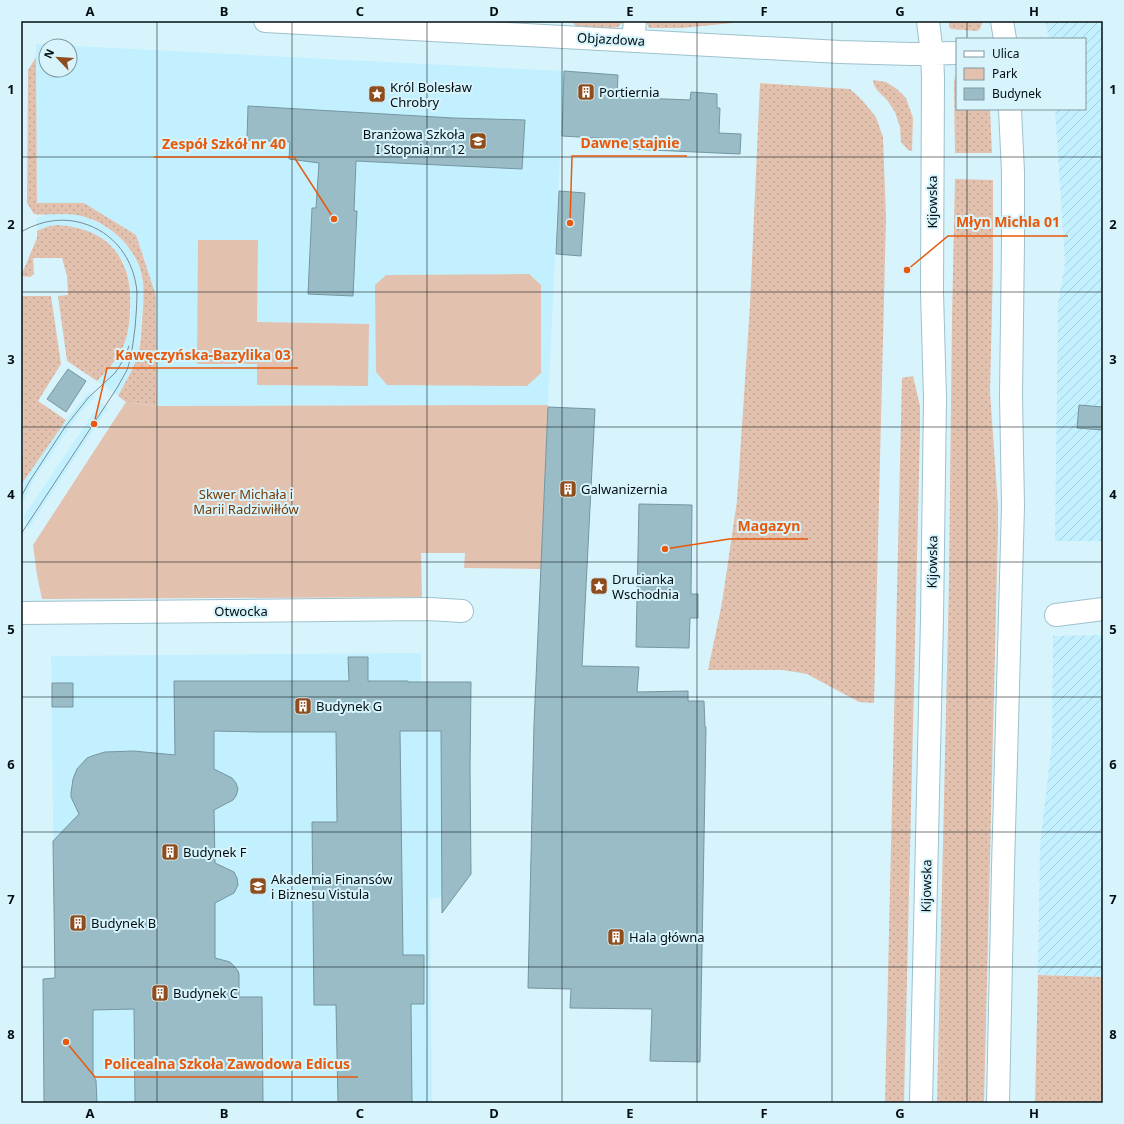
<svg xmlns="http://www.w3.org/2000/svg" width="1124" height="1124" font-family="'Noto Sans',sans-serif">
	<defs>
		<pattern id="industrial-furrows" width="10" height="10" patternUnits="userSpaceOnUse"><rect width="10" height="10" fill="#c3f0fe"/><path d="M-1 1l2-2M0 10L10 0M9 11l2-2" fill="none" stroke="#a6cdd9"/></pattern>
		<pattern id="grass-dots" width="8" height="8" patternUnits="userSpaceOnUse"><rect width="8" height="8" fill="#e2c1ae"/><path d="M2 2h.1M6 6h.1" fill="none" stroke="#c0a595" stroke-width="1.8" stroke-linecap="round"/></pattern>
	</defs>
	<rect width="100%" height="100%" fill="#d7f4fd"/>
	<path fill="#c3f0fe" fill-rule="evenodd" d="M36 44 564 71 548 405 157 406 156 296 136 235 84 203H37ZM46 46H70V70H46Z
		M70 213 86 217 103 225 114 233 119 237 132 252 141 271 143 282V303L138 355 137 360 118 396 97 381 117 359 123 347 127 333 130 317 131 295 128 276 124 263 118 254 104 240 95 234 78 228 61 226 46 227 37 231 36 219 47 214Z
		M89 392 95 397 80 413 68 430 34 479 21 506V487L27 475 62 425Z
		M101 402 108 408 28 529 24 516Z
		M421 653V682H471L470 769 453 898 442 897 430 899 432 1103H44L55 978 51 656Z"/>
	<path fill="url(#industrial-furrows)" d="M1045 21H1103V541H1055L1058 304 1065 263 1055 109H1085V39H1049Z
		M1103 635V977L1038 975 1040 844 1052 742 1053 636Z"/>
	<path fill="url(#grass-dots)" d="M572 21H624L618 27 612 28 576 27Z
		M646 21H725L733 23 681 28H649Z
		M949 21H983L980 29 977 31 951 29 949 27Z
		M36 57 37 203H84L136 235 156 296 157 406 126 402 118 396C124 384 133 370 137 358 141 346 141 333 142 322 143 308 144 295 143 282 140 252 113 225 85 217 68 211 51 216 34 214L27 203 28 70Z
		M957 75V109H990L992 153H955L954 83 955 77Z
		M873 80 886 82 897 89 906 98 913 118 912 151 908 150 901 142 900 127 895 112 887 100 877 90 874 85Z
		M760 83 850 89 862 100 876 117 883 137 886 218 874 703 859 702 807 674 783 670H708L722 603 737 501 750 305Z
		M955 179 993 180V267L990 392 998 506V528L984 1103H937L949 581 952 318Z
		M57 225C108 228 133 258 130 308 130 321 128 335 123 347 117 360 107 370 97 381L67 361 58 296 68 295 67 276 62 258H33L34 274 30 277 21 276 37 238V231L46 227Z
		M21 296H51L61 364 38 401 66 420 21 485V467L23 452Z
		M913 376 920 406V432L904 1103H885L902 378Z
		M1038 975 1103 977V1103H1035Z"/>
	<path fill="#e2c1ae" d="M198 240H258L257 322 369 324 368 386 257 385V364H197Z
		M529 274 541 285V373L527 386 387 385 376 372 375 285 386 275Z
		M126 402 157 406 548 405 541 569 464 568 465 553H421L422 597 42 599 37 575 33 545Z"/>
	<path fill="#99bcc6" stroke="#7496a0" d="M564 71 618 75 617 97 690 100 691 92 717 94V108H720L719 133 741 134 740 154 629 149V140L562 136Z
		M248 106 453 118 525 120 522 169 356 161 354 211H357L353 296 308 294 312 208H316L319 163 289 159 290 142 247 140Z
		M559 191 585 193 581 256 556 254Z
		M68 369 86 381 66 412 47 399Z
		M1079 405 1103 407V430L1077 428Z
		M548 407 595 409 582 666 639 667 637 692 688 691V701H704L705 727H706L700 1062 650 1061 652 1009 570 1008 571 989 528 988 534 724Z
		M639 504 692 505 691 594H698V618H690L689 648 636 647Z
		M348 657H368V681H408V682H471L470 768 471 874 442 913 441 731H400L403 955H424V1004H411L412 1103H338L336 1005H314L312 822H337L336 732H259L214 731V769L232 778 236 783 238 789 236 796 233 800 214 810 215 863 234 872 237 878 238 885 234 893 215 903V958L230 962 234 966 238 971 239 974V997H262L263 1103H135L134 1009 93 1010V1075L96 1080 97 1103H44L43 979 55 978 53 841 79 814 71 797V793L73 779 77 769 87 758 92 756 105 752 134 751 175 755 174 681H349Z
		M52 683H73V707H52Z"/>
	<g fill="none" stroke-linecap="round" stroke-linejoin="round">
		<defs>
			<path id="minor" d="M265 21 840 52 911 54 957 53
				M1002 21 1005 39
				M633 41 635 21
				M21 613 429 609 462 611
				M1056 615 1103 609
				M921 1103 932 619 935 399 932 292 933 77 932 54 928 21
				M998 1103 1003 867 1013 506 1011 395 1013 243V172L1010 109"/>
		</defs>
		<use href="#minor" stroke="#9ec1cc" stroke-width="24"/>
		<use href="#minor" stroke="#fff" stroke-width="22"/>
		<path stroke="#778c93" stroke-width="1" d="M21 232C40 221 61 217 82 223 114 232 134 259 137 292 137 304 136 316 135 328 133 342 132 356 127 370 124 376 120 382 117 388L21 534
			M21 497 29 482 65 427 88 398 115 373 124 359 129 346"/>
	</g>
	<path fill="none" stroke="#030e12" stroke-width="1" stroke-opacity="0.55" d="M157 21V1103M292 21V1103M427 21V1103M562 21V1103M697 21V1103M832 21V1103M967 21V39M967 109V1103M21 157H1103M21 292H1103M21 427H1103M21 562H1103M21 697H1103M21 832H1103M21 967H1103"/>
	<defs>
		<symbol id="building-square" viewBox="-11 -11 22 22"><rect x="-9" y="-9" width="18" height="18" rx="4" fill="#8f4c1c" stroke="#d7f4fd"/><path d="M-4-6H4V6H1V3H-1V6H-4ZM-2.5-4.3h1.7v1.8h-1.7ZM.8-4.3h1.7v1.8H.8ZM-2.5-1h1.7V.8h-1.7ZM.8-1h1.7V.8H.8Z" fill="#fff"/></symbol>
		<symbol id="sight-square" viewBox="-11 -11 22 22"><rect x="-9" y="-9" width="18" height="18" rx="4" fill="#8f4c1c" stroke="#d7f4fd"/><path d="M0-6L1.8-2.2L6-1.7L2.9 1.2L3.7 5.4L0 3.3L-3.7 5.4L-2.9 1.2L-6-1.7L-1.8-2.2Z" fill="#fff"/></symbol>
		<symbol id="school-square" viewBox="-11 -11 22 22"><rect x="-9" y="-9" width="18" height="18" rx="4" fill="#8f4c1c" stroke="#d7f4fd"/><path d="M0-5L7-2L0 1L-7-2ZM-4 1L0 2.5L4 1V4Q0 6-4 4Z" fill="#fff"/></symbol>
		<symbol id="university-square" viewBox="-11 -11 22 22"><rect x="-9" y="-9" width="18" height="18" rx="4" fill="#8f4c1c" stroke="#d7f4fd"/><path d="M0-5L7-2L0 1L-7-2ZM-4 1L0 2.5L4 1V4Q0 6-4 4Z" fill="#fff"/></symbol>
	</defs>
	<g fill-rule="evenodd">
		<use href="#building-square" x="576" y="82" width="20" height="20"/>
		<use href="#sight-square" x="367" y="84" width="20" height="20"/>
		<use href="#school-square" x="468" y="131" width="20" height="20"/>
		<use href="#building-square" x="558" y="479" width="20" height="20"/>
		<use href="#sight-square" x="589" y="576" width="20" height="20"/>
		<use href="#building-square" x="293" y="696" width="20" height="20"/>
		<use href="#building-square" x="160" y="842" width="20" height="20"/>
		<use href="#university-square" x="248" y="876" width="20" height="20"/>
		<use href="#building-square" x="68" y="913" width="20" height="20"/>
		<use href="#building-square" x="606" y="927" width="20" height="20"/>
		<use href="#building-square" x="150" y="983" width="20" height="20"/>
	</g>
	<g text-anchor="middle" stroke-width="4" stroke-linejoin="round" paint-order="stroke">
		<g font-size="13" fill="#030e12" stroke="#d7f4fd">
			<text transform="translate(611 39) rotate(3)" y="5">Objazdowa</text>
			<text transform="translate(932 202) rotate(-90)" y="5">Kijowska</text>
			<text transform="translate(932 562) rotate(-89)" y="5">Kijowska</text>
			<text x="241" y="616">Otwocka</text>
			<text transform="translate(926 886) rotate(-89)" y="5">Kijowska</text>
		</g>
		<g font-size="13" fill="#030e12" stroke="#d7f4fd" text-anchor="start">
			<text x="390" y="92">Król Bolesław<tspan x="390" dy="15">Chrobry</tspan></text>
			<text x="599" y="97">Portiernia</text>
			<text x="465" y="139" text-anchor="end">Branżowa Szkoła<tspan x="465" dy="15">I Stopnia nr 12</tspan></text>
			<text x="581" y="494">Galwanizernia</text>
			<text x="612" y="584">Drucianka<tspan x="612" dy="15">Wschodnia</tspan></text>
			<text x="316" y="711">Budynek G</text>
			<text x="183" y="857">Budynek F</text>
			<text x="271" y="884">Akademia Finansów<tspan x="271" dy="15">i Biznesu Vistula</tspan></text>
			<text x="91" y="928">Budynek B</text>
			<text x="629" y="942">Hala główna</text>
			<text x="173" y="998">Budynek C</text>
		</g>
		<g font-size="13" fill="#773905" stroke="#d7f4fd">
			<text x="246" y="499">Skwer Michała i<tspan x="246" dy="15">Marii Radziwiłłów</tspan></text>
		</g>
	</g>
	<path fill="none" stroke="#e8590c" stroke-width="1.5" d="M570 223L572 156H687M334 219L294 157H154M907 270L948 236H1068M94 424L107 368H298M665 549L729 539H808M66 1042L95 1077H358"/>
	<g fill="#e8590c" stroke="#d7f4fd" stroke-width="1.5">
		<circle cx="570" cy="223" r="4"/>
		<circle cx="334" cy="219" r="4"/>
		<circle cx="907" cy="270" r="4"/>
		<circle cx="94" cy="424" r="4"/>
		<circle cx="665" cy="549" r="4"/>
		<circle cx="66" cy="1042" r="4"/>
	</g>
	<g font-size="14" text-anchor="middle" font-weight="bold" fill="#e8590c" stroke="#d7f4fd" stroke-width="4" stroke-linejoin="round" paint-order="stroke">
		<text x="630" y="148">Dawne stajnie</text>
		<text x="224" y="149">Zespół Szkół nr 40</text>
		<text x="1008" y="227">Młyn Michla 01</text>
		<text x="203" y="360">Kawęczyńska-Bazylika 03</text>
		<text x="769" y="531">Magazyn</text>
		<text x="227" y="1069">Policealna Szkoła Zawodowa Edicus</text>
	</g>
	<rect width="1124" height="1124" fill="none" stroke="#d7f4fd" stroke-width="44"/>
	<rect x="956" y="38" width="130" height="72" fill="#d7f4fd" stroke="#82989f"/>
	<rect x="964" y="51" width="20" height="6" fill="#ffffff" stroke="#82989f"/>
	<text x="992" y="58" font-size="12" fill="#030e12">Ulica</text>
	<rect x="964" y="68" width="20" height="12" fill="#e2c1ae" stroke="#82989f"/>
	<text x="992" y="78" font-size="12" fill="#030e12">Park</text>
	<rect x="964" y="88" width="20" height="12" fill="#99bcc6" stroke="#82989f"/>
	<text x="992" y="98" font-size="12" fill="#030e12">Budynek</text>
	<g transform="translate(58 58) rotate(295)"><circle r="19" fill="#d7f4fd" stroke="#82989f"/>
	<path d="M0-3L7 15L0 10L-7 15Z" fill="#8f4c1c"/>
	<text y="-6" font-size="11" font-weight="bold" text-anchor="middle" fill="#030e12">N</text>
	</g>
	<rect x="22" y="22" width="1080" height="1080" fill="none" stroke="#030e12" stroke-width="1.5"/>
	<g font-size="13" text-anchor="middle" font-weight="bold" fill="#030e12">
		<text x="90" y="16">A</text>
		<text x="224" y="16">B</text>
		<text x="360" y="16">C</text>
		<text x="494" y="16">D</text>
		<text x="630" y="16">E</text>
		<text x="764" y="16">F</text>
		<text x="900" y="16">G</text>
		<text x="1034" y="16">H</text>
		<text x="11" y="94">1</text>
		<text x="1113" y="94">1</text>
		<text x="11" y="229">2</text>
		<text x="1113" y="229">2</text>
		<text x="11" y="364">3</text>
		<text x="1113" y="364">3</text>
		<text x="11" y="499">4</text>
		<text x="1113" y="499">4</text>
		<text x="11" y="634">5</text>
		<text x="1113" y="634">5</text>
		<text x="11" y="769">6</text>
		<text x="1113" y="769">6</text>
		<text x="11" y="904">7</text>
		<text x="1113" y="904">7</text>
		<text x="11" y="1039">8</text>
		<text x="1113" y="1039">8</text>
		<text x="90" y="1118">A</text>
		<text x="224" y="1118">B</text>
		<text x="360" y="1118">C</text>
		<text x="494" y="1118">D</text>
		<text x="630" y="1118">E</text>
		<text x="764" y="1118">F</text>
		<text x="900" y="1118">G</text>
		<text x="1034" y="1118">H</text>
	</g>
</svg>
